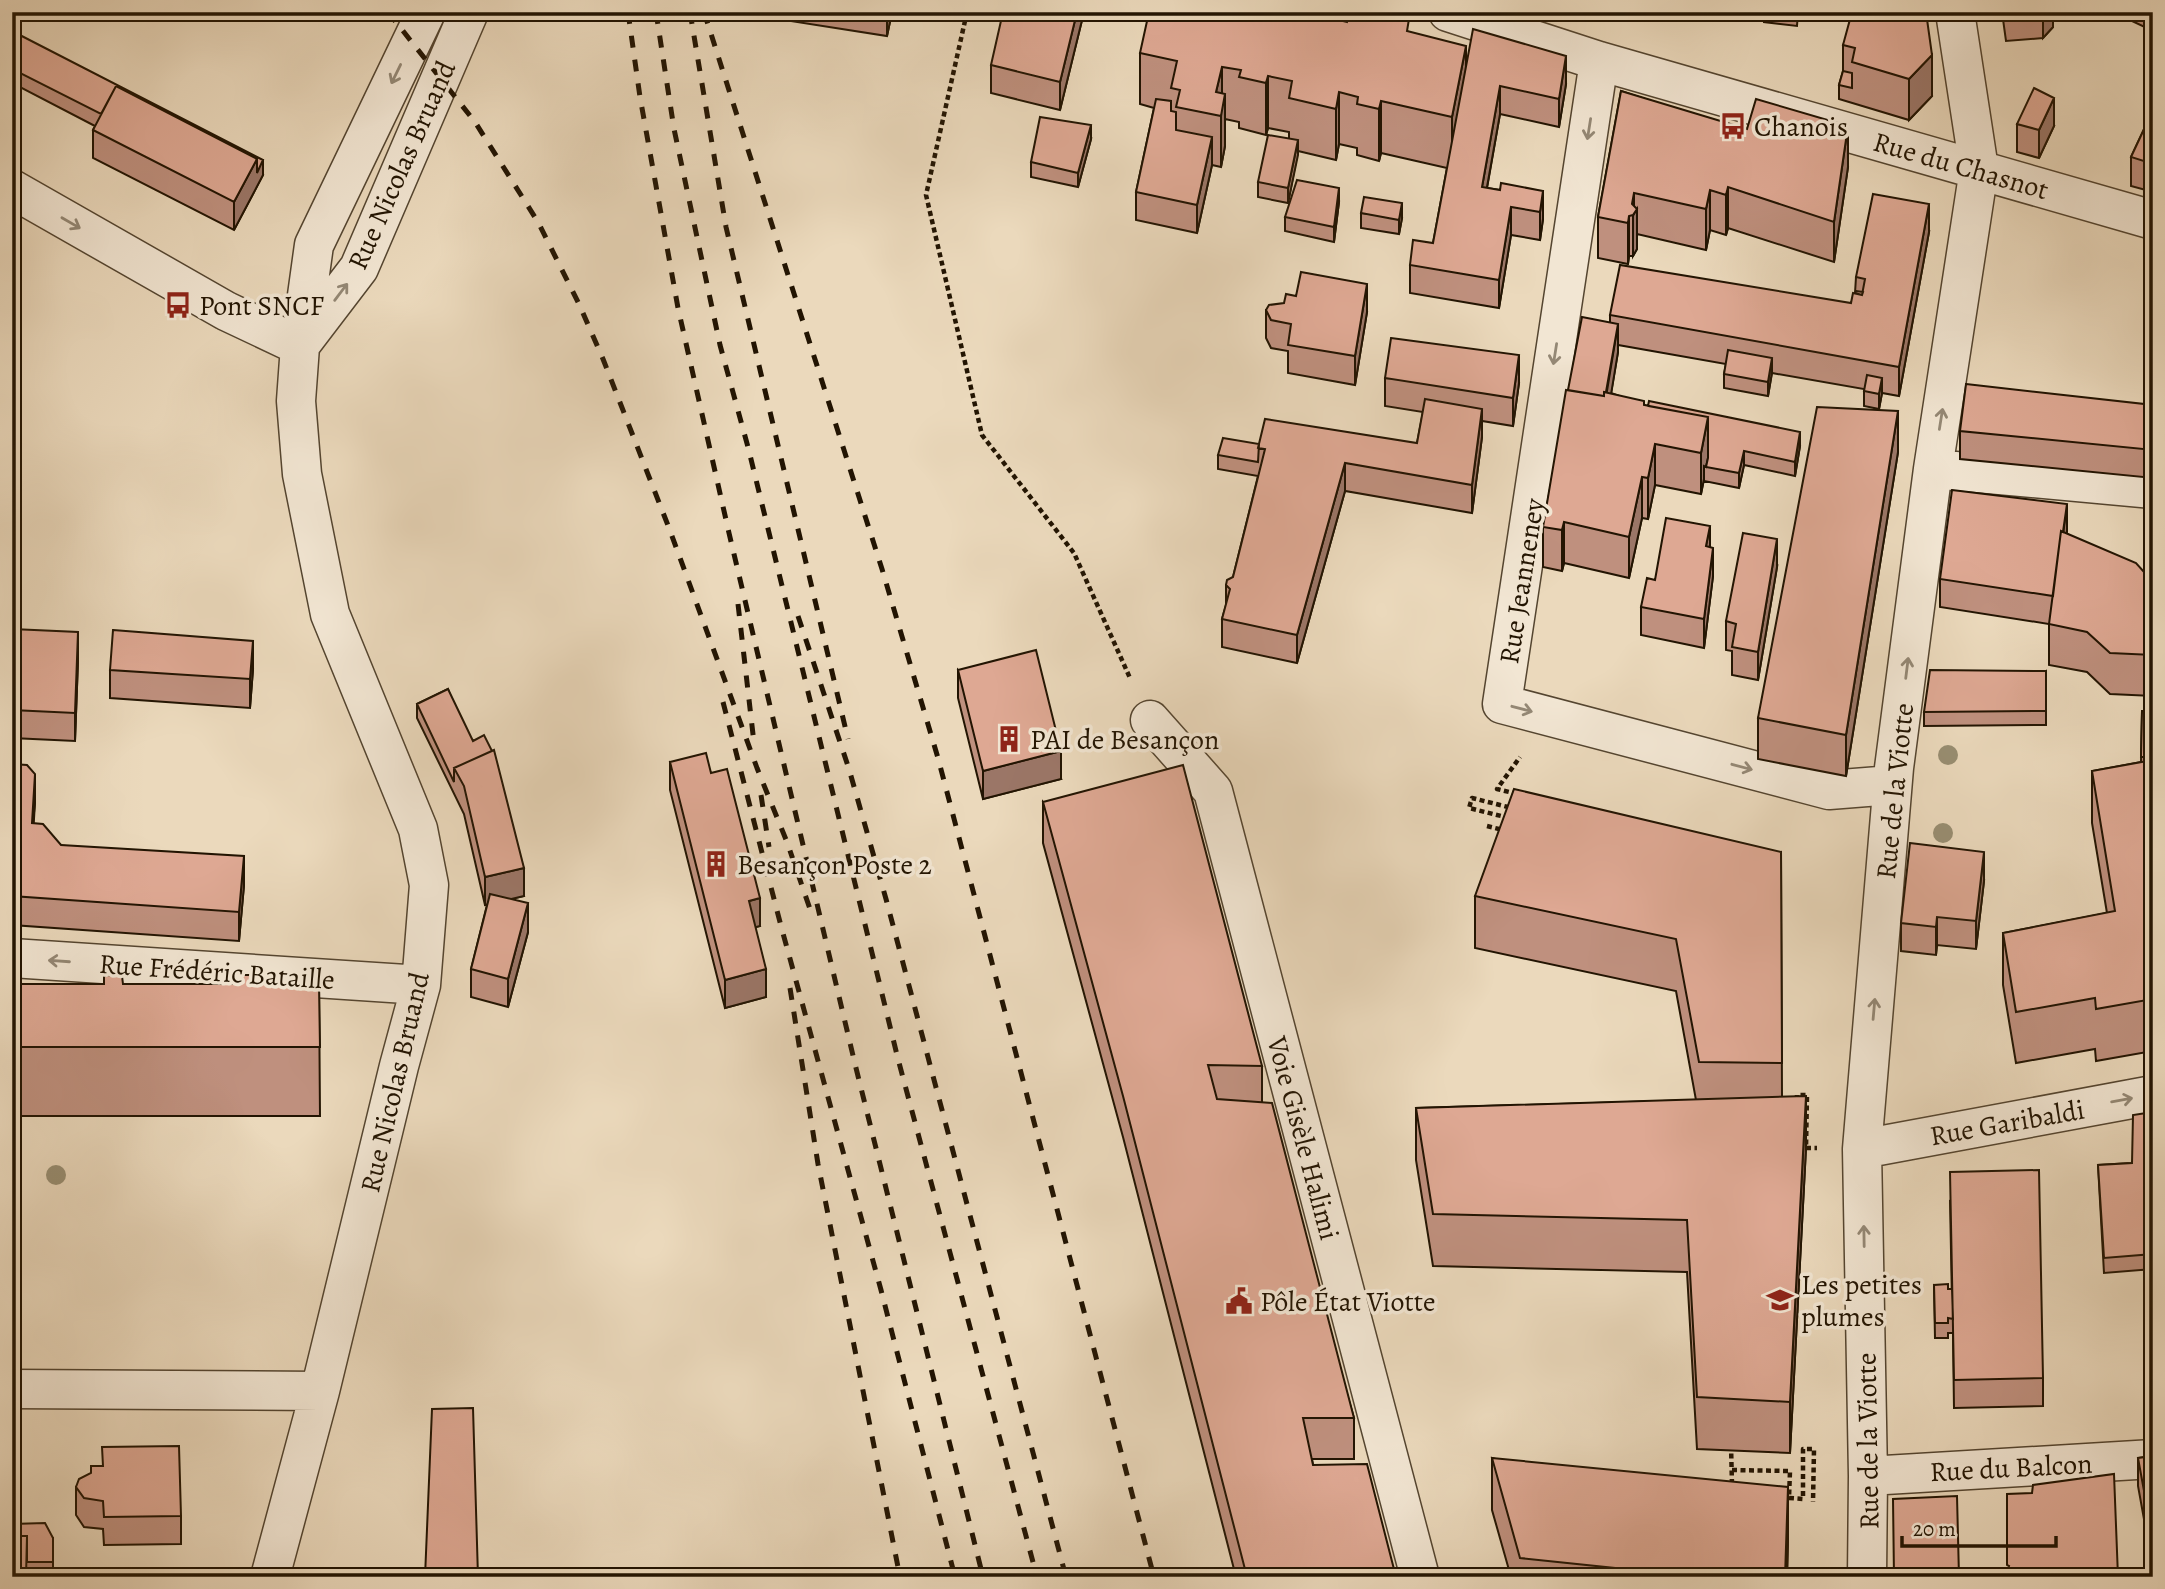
<svg xmlns="http://www.w3.org/2000/svg" width="2165" height="1589" font-family="Alegreya,serif">
	<rect width="100%" height="100%" fill="#ebd9bc"/>
	<filter id="stains"><feTurbulence type="fractalNoise" baseFrequency=".00286" numOctaves="4"/><feColorMatrix values="0 0 0 0 .2 0 0 0 0 .09 0 0 0 0 .02 0 0 0 .5 -.17"/></filter>
	<radialGradient id="worn" r=".72"><stop offset=".6" stop-color="#630" stop-opacity="0"/><stop offset="1" stop-color="#630" stop-opacity=".3"/></radialGradient>
	<g fill="none" stroke-linecap="round" stroke-linejoin="round">
		<defs>
			<path id="minor" d="M1448 12 1599 61 2153 220
				M1599 61 1502 704 1829 790 1892 785
				M12 189 226 311 300 346
				M301 344 359 268 469 12
				M1933 469 2153 489
				M1150 720 1213 791 1420 1577
				M12 958 421 985
				M1862 1149 2153 1095
				M12 1389 320 1391
				M1868 1476 2153 1459
				M270 1577 320 1391 399 1066 421 985 429 885 418 829 330 614 302 474 296 401 300 346 314 245 426 12
				M1867 1577 1868 1476 1862 1149 1894 768 1933 469 1979 169 1955 12"/>
		</defs>
		<use href="#minor" stroke="#544530" stroke-width="41"/>
		<path stroke="#221402" stroke-width="4.5" stroke-dasharray="5 3.5" stroke-linecap="butt" d="M967 12 926 195 982 435 1074 553 1130 678
			M1517 794 1497 789 1520 757
			M1509 818 1469 808 1472 798 1512 808
			M1487 826 1503 830
			M1797 1100V1095H1807L1806 1148H1817
			M1731 1445 1732 1485
			M1732 1470 1790 1471 1789 1498 1803 1499V1449H1814L1813 1502"/>
		<use href="#minor" stroke="#f2e6d3" stroke-width="38"/>
		<path stroke="#221402" stroke-width="5" stroke-dasharray="12 12" stroke-linecap="butt" d="M388 12 475 122 538 222 579 304 603 359 669 528 757 768 787 842 810 909
			M628 12 640 97 678 308 729 533 855 1064 983 1577
			M656 12 674 129 720 345 748 447 898 1059 1037 1577
			M690 12 726 227 848 739
			M704 12 882 569 938 758 1154 1577
			M738 604 754 743
			M798 616 849 769 886 899 1066 1577
			M723 702 781 926 881 1290 955 1577
			M761 795 769 847
			M790 988 818 1164 900 1577"/>
	</g>
	<g fill="#988e72">
		<circle cx="1948" cy="755" r="10"/>
		<circle cx="1943" cy="833" r="10"/>
		<circle cx="56" cy="1175" r="10"/>
	</g>
	<path fill="#bf907e" stroke="#221402" stroke-width="2" d="M784 12H892L887 36 784 20Z
		M1084 12 1060 110 991 93V65Z
		M1764 12H1798L1797 26 1764 22Z
		M2002 12H2053V27L2043 38 2006 41Z
		M2113 12H2153V31Z
		M1862 14 1932 96 1909 120 1839 99V85L1843 71V45Z
		M1336 19 1409 32 1466 68 1566 84 1559 127 1500 114 1487 188 1500 190 1543 191V219L1540 240 1511 235 1499 308 1410 293V265L1433 243 1447 168 1381 153 1379 161 1357 155V148L1339 144 1336 160 1298 151 1288 203 1258 197V182L1289 139V132L1268 128 1266 135 1239 128V122L1225 119V146L1221 167 1212 165 1197 233 1136 220V192L1154 108 1140 104V53Z
		M12 31 263 175 234 230 93 158V130L95 126 12 83Z
		M1621 91 1848 167 1834 262 1728 228 1726 235 1710 230 1706 250 1637 234V249L1633 256H1629L1628 264 1598 258V217Z
		M2153 110V192L2131 186V157Z
		M2017 124 2054 126 2039 158 2017 152Z
		M1091 139 1078 187 1031 177V162Z
		M1339 202 1334 242 1285 231V217Z
		M1361 213 1402 218 1399 234 1361 228Z
		M1929 232 1899 396 1882 393 1879 409 1864 406V389L1772 373 1768 396 1724 388V374L1726 364 1618 345V352L1611 393 1644 405 1800 446 1795 476 1744 465 1739 488 1704 481V479L1701 494 1655 485 1648 519 1642 518 1629 578 1564 563 1562 571 1543 567V527L1568 390 1610 322V315L1851 303 1855 293 1856 277Z
		M1266 310 1367 312 1355 385 1288 373V351L1271 348 1266 338Z
		M1385 378 1519 383 1513 426 1482 421V437L1472 513 1345 491 1297 663 1222 647V619L1226 605V585L1233 577 1258 476 1218 469V455L1259 444 1417 443 1423 412 1385 406Z
		M2153 405V478L1960 459V431Z
		M1898 452 1846 776 1758 759V718Z
		M2067 534 2153 582V696L2110 694 2087 672 2049 665V624L1940 607V579Z
		M1710 547 1713 576 1704 648 1641 635V607L1655 580Z
		M1777 567 1758 680 1732 675V651L1726 650V621Z
		M12 629 78 660 75 741 12 738Z
		M253 669 250 708 110 698V670Z
		M958 670 1061 779 983 799 958 698Z
		M2046 671V725L1924 726V712Z
		M448 689 524 896 511 899 528 932 508 1007 471 997V969L487 905H485L464 814 417 718V704Z
		M2142 711H2153V1051L2096 1061 2095 1049 2016 1063 2003 985V933L2107 913 2092 823V771L2141 762Z
		M670 762 711 773 760 926 755 927 766 997 725 1008 670 790Z
		M12 764 35 802 33 824 61 845 244 885 239 941 12 925Z
		M1043 802 1262 1066V1102L1354 1418V1459H1312L1313 1465 1396 1577H1236L1123 1137 1043 843Z
		M1781 852 1782 1097 1806 1148 1790 1453 1697 1449 1687 1272 1433 1266 1416 1160V1108L1696 1100 1676 991 1475 948V896Z
		M1984 881 1976 949 1937 945 1936 955 1901 951V923Z
		M12 984H319L320 1116H12Z
		M2153 1112V1269L2104 1273 2098 1165 2132 1163Z
		M1950 1200 2043 1378V1406L1954 1408 1953 1333H1948V1338H1935L1934 1285 1948 1289 1952 1302Z
		M2153 1456V1569L2138 1486V1458Z
		M1492 1458 1788 1538 1787 1577H1511L1492 1510Z
		M76 1487 181 1516V1544L104 1545 103 1529 84 1527 76 1515Z
		M12 1524 53 1538V1576H27Z"/>
	<path fill="#9b7667" stroke="#221402" stroke-width="2" d="M12 12H19L12 26Z
		M887 12H892L887 36Z
		M1077 12H1084L1060 110V82Z
		M2043 12H2053V27L2043 38Z
		M1466 46V98L1452 169V117Z
		M1932 55V96L1909 120V79Z
		M1566 56V84L1559 127V99Z
		M1222 67V106L1225 94V146L1221 167V116L1216 92Z
		M1268 76V128L1266 135V83Z
		M1500 86V114L1482 215V187Z
		M1339 92V144L1336 160V109Z
		M2054 98V126L2039 158V130Z
		M1381 101V153L1379 161V109Z
		M1091 125V139L1078 187V173Z
		M1848 126V167L1834 262V222Z
		M1212 137V165L1197 233V205Z
		M1298 140V155L1288 203V188Z
		M257 159 263 160V175L234 230V202Z
		M1728 187V228L1726 235V195Z
		M1339 188V202L1334 242V227Z
		M1710 190V230L1706 250V209Z
		M1543 191V219L1540 240V212Z
		M1634 193V214L1637 209V249L1633 256V215L1632 204Z
		M1402 203V218L1399 234V220Z
		M1929 204V232L1899 396V367Z
		M1511 207V235L1499 308V280Z
		M1629 216V256L1628 264V223Z
		M1367 284V312L1355 385V356Z
		M1618 324V352L1604 437V409Z
		M1519 355V383L1513 426V398Z
		M1772 358V372L1768 396V382Z
		M1882 378V393L1879 409V394Z
		M1482 409V437L1472 513V485Z
		M1898 411V452L1846 776V735Z
		M1708 417V458L1706 467 1704 466V479L1701 494V453Z
		M1800 432V446L1795 476V462Z
		M1655 444V485L1648 519V478Z
		M1744 451V465L1739 488V473Z
		M1345 463V491L1297 663V635Z
		M1642 477V518L1629 578V537Z
		M2067 504V532L2055 625V597Z
		M1564 522V563L1562 571V530Z
		M1710 526V554L1706 546Z
		M1777 539V567L1758 680V652Z
		M1713 548V576L1704 648V619Z
		M78 632V660L75 741V713Z
		M253 641V669L250 708V679Z
		M1061 751V779L983 799V771Z
		M35 774V802L32 852V823Z
		M1984 852V881L1976 949V921Z
		M244 856V885L239 941V912Z
		M524 868V896L485 905V877Z
		M760 898V926L749 929V901Z
		M528 903V932L508 1007V979Z
		M1937 917V945L1936 955V927Z
		M766 969V997L725 1008V980Z
		M1806 1096V1148L1790 1453V1402Z
		M1788 1487V1538L1787 1577H1785Z"/>
	<path fill="#dea893" stroke="#221402" stroke-width="2" d="M1003 12H1077L1060 82 991 65Z
		M1149 12H1336L1335 19 1347 22 1349 12H1380L1409 19 1407 31 1466 46 1452 117 1381 101 1379 109 1357 104 1358 97 1339 92 1336 109 1289 98 1292 81 1268 76 1266 83 1239 77 1241 70 1222 67 1216 92 1225 94 1221 116 1176 107 1180 90 1171 88 1177 61 1140 53Z
		M1852 12 1862 14 1863 12H1926L1932 55 1909 79 1852 62 1855 48 1843 45Z
		M1473 29 1566 56 1559 99 1500 86 1482 187 1500 190 1501 183 1543 191 1540 212 1511 207 1499 280 1410 265 1413 240 1433 243Z
		M12 31 263 160 257 173V159L116 86 101 114 12 69Z
		M1843 71 1852 73V88L1839 85Z
		M116 86 257 159 234 202 93 130Z
		M2034 88 2054 98 2039 130 2017 124Z
		M1621 91 1747 129 1756 99 1848 126 1834 222 1728 187 1726 195 1710 190 1706 209 1634 193 1632 204 1637 209 1633 215 1629 216 1628 223 1598 217Z
		M1156 99 1171 101V111L1176 112V130L1212 137 1197 205 1136 192Z
		M2153 110V164L2131 157Z
		M1040 117 1091 125 1078 173 1031 162Z
		M1268 135 1298 140 1288 188 1258 182Z
		M1297 180 1339 188 1334 227 1285 217Z
		M1873 194 1929 204 1899 367 1610 315 1620 265 1851 303 1853 293 1862 295 1865 279 1856 277Z
		M1364 197 1402 203 1399 220 1361 213Z
		M1301 272 1367 284 1355 356 1288 345 1291 324 1271 320 1266 310 1269 305 1284 303 1286 294 1296 296Z
		M1856 291 1863 292 1862 295 1855 293Z
		M1582 317 1618 324 1606 392H1604V396L1568 390Z
		M1391 338 1519 355 1513 398 1385 378Z
		M1728 350 1772 358 1768 382 1724 374Z
		M1867 375 1882 378 1879 394 1864 391Z
		M1966 384 2153 405V450L1960 431Z
		M1566 390 1604 396V392L1644 401V405L1708 417 1701 453 1655 444 1648 478 1642 477 1629 537 1564 522 1562 530 1543 527Z
		M1425 399 1482 409 1472 485 1345 463 1297 635 1222 619 1230 589 1226 585 1227 580 1233 577 1265 449 1258 448 1265 419 1417 443Z
		M1649 401 1800 432 1795 462 1744 451 1739 473 1706 467 1708 458V417L1648 406Z
		M1817 407 1898 411 1846 735 1758 718Z
		M1223 438 1259 444 1258 462 1218 455Z
		M1952 490 2067 504 2063 532 2061 531 2053 596 1940 579Z
		M1666 518 1710 526 1706 546 1713 548 1704 619 1641 607 1647 578 1655 580Z
		M2061 531 2136 563 2153 582V655L2110 653 2087 632 2049 624Z
		M1743 533 1777 539 1758 652 1732 647 1736 624 1726 621Z
		M12 629 78 632 75 713 12 710Z
		M113 630 253 641 250 679 110 670Z
		M1036 650 1061 751 983 771 958 670Z
		M1930 670 2046 671V711L1924 712Z
		M448 689 473 741 484 735 492 751 454 768V782L417 704Z
		M2142 711H2153V757H2141Z
		M494 750 524 868 485 877 464 786 454 768Z
		M706 753 711 773 727 769 760 898 749 901 766 969 725 980 670 762Z
		M2153 760V999L2096 1009 2095 998 2016 1012 2003 933 2115 911 2092 771Z
		M12 764 27 765 35 774 32 823 43 824 61 845 244 856 239 912 12 896Z
		M1183 765 1262 1066 1208 1065 1217 1099 1272 1103 1354 1418H1303L1313 1465 1367 1464 1396 1577H1247L1123 1096 1043 802Z
		M1514 789 1781 852 1782 1063 1699 1062 1676 939 1475 896Z
		M1910 843 1984 852 1976 921 1937 917 1936 927 1901 923Z
		M490 894 528 903 508 979 471 969Z
		M104 975 122 976 123 984H241V975H256V984H319L320 1047H12V984H104Z
		M1806 1096 1790 1402 1697 1397 1687 1220 1433 1214 1416 1108Z
		M2153 1112V1254L2104 1258 2098 1165 2132 1163 2133 1115Z
		M2039 1170 2043 1378 1954 1380 1950 1172Z
		M1948 1284V1289H1952L1953 1319 1948 1318V1323H1935L1934 1285Z
		M473 1408 478 1577H425L432 1409Z
		M179 1446 181 1516 104 1517 103 1501 84 1498 76 1487 79 1479 91 1473V1466H103L102 1447Z
		M2153 1456V1540L2138 1458Z
		M1492 1458 1788 1487 1785 1577H1682V1575L1520 1558Z
		M2114 1474 2118 1577H2005L2009 1566 2007 1565V1494L2032 1493 2033 1485Z
		M1957 1496 1959 1577H1894L1893 1499Z
		M45 1523 53 1538V1562H27V1536H12V1524Z
		M12 1536H27L26 1577H12Z"/>
	<defs><path id="oneway-shaft" d="M-6 0H5M1.5-3L5.5 0L1.5 3" fill="none" stroke-width="1.6" stroke-linecap="round" stroke-linejoin="round" transform="scale(1.75)"/></defs>
	<g stroke="#948875">
		<use href="#oneway-shaft" transform="translate(396 74) rotate(116)"/>
		<use href="#oneway-shaft" transform="translate(1589 129) rotate(99)"/>
		<use href="#oneway-shaft" transform="translate(71 223) rotate(30)"/>
		<use href="#oneway-shaft" transform="translate(341 292) rotate(-53)"/>
		<use href="#oneway-shaft" transform="translate(1555 354) rotate(99)"/>
		<use href="#oneway-shaft" transform="translate(1941 419) rotate(-81)"/>
		<use href="#oneway-shaft" transform="translate(1907 668) rotate(-83)"/>
		<use href="#oneway-shaft" transform="translate(1522 709) rotate(15)"/>
		<use href="#oneway-shaft" transform="translate(1742 767) rotate(15)"/>
		<use href="#oneway-shaft" transform="translate(59 961) rotate(-176)"/>
		<use href="#oneway-shaft" transform="translate(1874 1009) rotate(-85)"/>
		<use href="#oneway-shaft" transform="translate(2122 1100) rotate(-10)"/>
		<use href="#oneway-shaft" transform="translate(1864 1236) rotate(-91)"/>
	</g>
	<defs>
		<symbol id="bus-bare" viewBox="-9 -9 18 18"><path d="M-5-6H5V4H4V6H2V4H-2V6H-4V4H-5ZM-3.5-4V0h7V-4ZM-3.5 1.2v1.5H-2V1.2ZM2 1.2v1.5H3.5V1.2Z" fill="#8f2418" stroke="#f2e6d3" stroke-width="2.5" paint-order="stroke"/></symbol>
		<symbol id="building-bare" viewBox="-9 -9 18 18"><path d="M-4-6H4V6H1V3H-1V6H-4ZM-2.5-4.3h1.7v1.8h-1.7ZM.8-4.3h1.7v1.8H.8ZM-2.5-1h1.7V.8h-1.7ZM.8-1h1.7V.8H.8Z" fill="#8f2418" stroke="#f2e6d3" stroke-width="2.5" paint-order="stroke"/></symbol>
		<symbol id="school-bare" viewBox="-9 -9 18 18"><path d="M0-5L7-2L0 1L-7-2ZM-4 1L0 2.5L4 1V4Q0 6-4 4Z" fill="#8f2418" stroke="#f2e6d3" stroke-width="2.5" paint-order="stroke"/></symbol>
		<symbol id="civic-bare" viewBox="-9 -9 18 18"><path d="M-.6-6.5H3V-4.5H.6V-3L4-1V1h2V6H-6V1h2V-1L-.6-3ZM-1.2 2.5V6h2.4V2.5Z" fill="#8f2418" stroke="#f2e6d3" stroke-width="2.5" paint-order="stroke"/></symbol>
	</defs>
	<g fill-rule="evenodd">
		<use href="#bus-bare" x="1714" y="107" width="38" height="38"/>
		<use href="#bus-bare" x="159" y="286" width="38" height="38"/>
		<use href="#building-bare" x="990" y="720" width="38" height="38"/>
		<use href="#building-bare" x="697" y="845" width="38" height="38"/>
		<use href="#school-bare" x="1761" y="1281" width="38" height="38"/>
		<use href="#civic-bare" x="1220" y="1282" width="38" height="38"/>
	</g>
	<g text-anchor="middle" stroke-width="7" stroke-linejoin="round" paint-order="stroke">
		<g font-size="28" fill="#221402" stroke="#f2e6d3" text-anchor="start">
			<text x="1754" y="136">Chanois</text>
			<text x="199" y="315">Pont SNCF</text>
			<text x="1030" y="749">PAI de Besançon</text>
			<text x="737" y="874">Besançon Poste 2</text>
			<text x="1801" y="1294">Les petites<tspan x="1801" dy="32">plumes</tspan></text>
			<text x="1260" y="1311">Pôle État Viotte</text>
		</g>
		<g font-size="28" fill="#221402" stroke="#f2e6d3">
			<text transform="translate(401 165) rotate(-66)" y="10">Rue Nicolas Bruand</text>
			<text transform="translate(1961 165) rotate(16)" y="10">Rue du Chasnot</text>
			<text transform="translate(1521 581) rotate(-81)" y="10">Rue Jeanneney</text>
			<text transform="translate(1894 791) rotate(-84)" y="10">Rue de la Viotte</text>
			<text transform="translate(217 971) rotate(4)" y="10">Rue Frédéric Bataille</text>
			<text transform="translate(394 1082) rotate(-77)" y="10">Rue Nicolas Bruand</text>
			<text transform="translate(2007 1122) rotate(-10)" y="10">Rue Garibaldi</text>
			<text transform="translate(1304 1138) rotate(75)" y="10">Voie Gisèle Halimi</text>
			<text transform="translate(1867 1441) rotate(-91)" y="10">Rue de la Viotte</text>
			<text transform="translate(2011 1467) rotate(-3)" y="10">Rue du Balcon</text>
		</g>
	</g>
	<rect width="2165" height="1589" fill="none" stroke="#ebd9bc" stroke-width="42"/>
	<rect x="14" y="14" width="2137" height="1561" fill="none" stroke="#221402" stroke-width="3.5"/>
	<rect x="21" y="21" width="2123" height="1547" fill="none" stroke="#221402" stroke-width="2"/>
	<path d="M1902 1536v10h154v-10" fill="none" stroke="#221402" stroke-width="3.5"/>
	<text x="1913" y="1536" font-size="21" fill="#221402" stroke="#f2e6d3" stroke-width="5" paint-order="stroke">20 m</text>
	<rect width="100%" height="100%" filter="url(#stains)"/>
	<rect width="100%" height="100%" fill="url(#worn)"/>
</svg>
